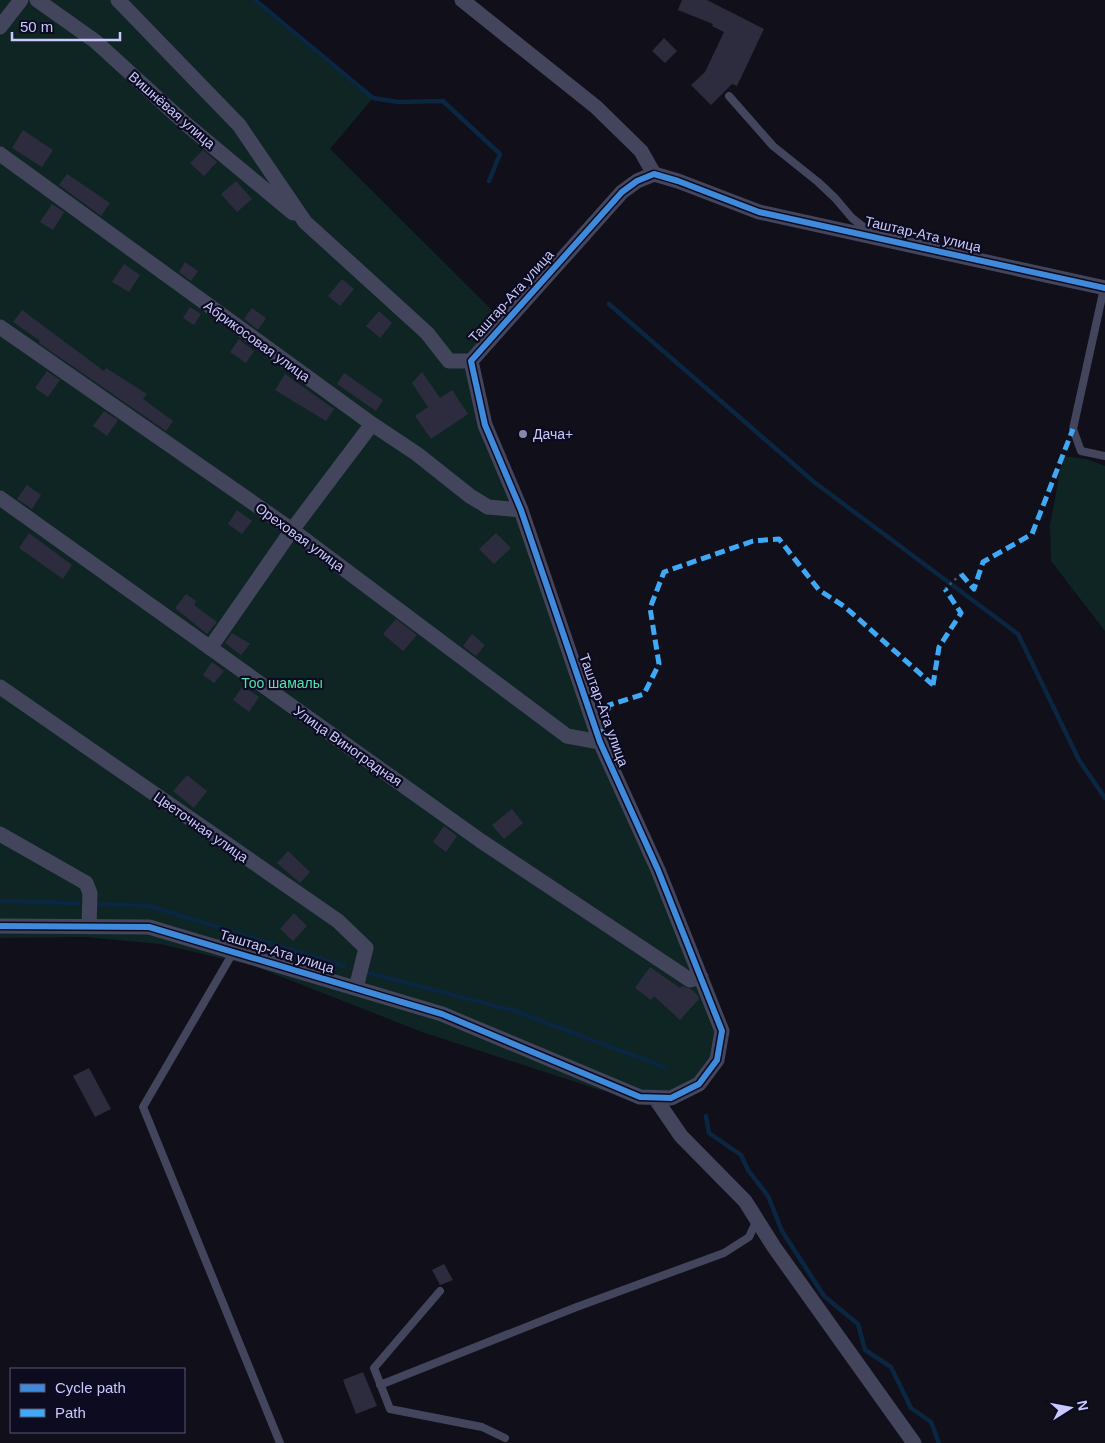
<svg xmlns="http://www.w3.org/2000/svg" width="1105" height="1443" font-family="Arial,sans-serif">
	<rect width="100%" height="100%" fill="#100f1a"/>
	<path fill="#0e2524" d="M0 0H255L373 98 330 149 504 322 471 361 600 742 722 1031 699 1084 640 1097 600 1090 422 1032 254 966 160 944 85 937 0 938Z
		M1063 456 1086 459 1105 466V631L1051 561 1050 525Z"/>
	<g fill="none" stroke-linecap="round" stroke-linejoin="round">
		<path stroke="#0a2641" stroke-width="4.5" d="M255 0 373 98 398 102 443 101 500 154 489 181
			M609 304 814 482 1018 634 1079 760 1105 798
			M0 901 78 903
			M95 904 149 906 344 966
			M365 972 515 1011 664 1067
			M706 1116 709 1133 741 1155 748 1170 768 1196 782 1231 824 1296 858 1324 865 1350 891 1367 911 1408 931 1422 939 1443"/>
	</g>
	<path fill="#2d2c3e" d="M682 0H707L764 29 737 86 732 84 711 105 691 85 705 72 724 32 712 26 713 24 678 10Z
		M664 38 677 51 665 63 652 51Z
		M23 130 53 150 42 167 12 148Z
		M203 150 217 162 204 176 190 163Z
		M67 174 110 203 101 216 59 185Z
		M236 181 252 199 237 212 221 194Z
		M52 204 64 212 53 230 40 222Z
		M185 262 198 271 191 281 179 272Z
		M124 264 140 275 129 292 112 282Z
		M342 279 354 289 340 306 328 296Z
		M190 307 201 314 194 325 183 318Z
		M252 308 266 318 258 330 244 319Z
		M22 310 104 371 106 368 147 394 143 399 173 421 166 431 39 343 40 341 13 322Z
		M379 311 392 323 380 338 366 326Z
		M239 339 254 351 246 363 230 352Z
		M47 371 60 380 48 397 35 388Z
		M422 372 440 398 452 390 468 414 431 439 415 416 428 407 412 383Z
		M344 373 383 400 376 411 337 384Z
		M285 374 334 409 326 421 275 390Z
		M104 411 118 420 107 436 93 426Z
		M27 485 41 495 32 509 17 499Z
		M237 510 252 521 242 534 228 524Z
		M29 533 72 565 63 579 19 548Z
		M496 533 511 548 494 564 479 549Z
		M186 594 196 601 194 605 217 622 207 634 175 608Z
		M396 619 417 635 403 651 383 634Z
		M232 633 250 644 241 655 225 643Z
		M472 634 485 645 476 656 463 646Z
		M212 662 224 671 214 683 203 675Z
		M243 686 259 697 249 712 233 700Z
		M187 775 207 791 194 808 173 791Z
		M512 809 523 823 504 839 492 825Z
		M444 826 457 836 446 852 433 842Z
		M288 851 310 872 300 883 277 863Z
		M294 913 307 926 293 941 280 929Z
		M650 967 680 988 682 986 691 989 698 996 699 999 680 1020 654 996 651 1000 635 988Z
		M89 1068 111 1109 95 1117 73 1076Z
		M444 1264 453 1280 440 1285 432 1270Z
		M363 1372 377 1406 356 1414 343 1380Z"/>
	<g fill="none" stroke-linecap="round" stroke-linejoin="round">
		<path stroke="#435661" stroke-width="2.5" stroke-dasharray="2.5 4" stroke-linecap="butt" d="M945 589 961 574"/>
		<path stroke="#43455c" stroke-width="8" d="M729 96 773 146 818 182 835 198 852 218 871 233
			M1104 288 1073 429 1081 451 1105 456
			M234 951 143 1107 280 1443
			M440 1291 374 1368 390 1409 482 1427 505 1438
			M380 1385 574 1308 724 1253 749 1237 757 1220"/>
		<path stroke="#43455c" stroke-width="15" d="M37 0 95 41 186 124 293 213
			M118 0 239 125 305 222 427 333 449 361H471
			M462 0 596 107 641 151 654 174
			M0 27 21 0
			M0 154 372 424 417 454 470 496 488 507 521 510
			M0 327 292 530 567 736 600 742
			M0 498 481 841 690 980 701 977
			M210 648 292 530 372 424
			M0 687 338 921 366 948 356 988
			M0 834 86 883 90 893 89 927
			M0 926 149 927 442 1014 640 1097 671 1098 699 1084 717 1060 722 1031 658 870 600 742 521 510 485 425 471 361 622 192 637 181 654 174 678 181 759 212 1105 288
			M655 1098 681 1136 745 1201 774 1247 914 1443"/>
		<path stroke="#3fa9f5" stroke-width="5" stroke-dasharray="10 5" stroke-linecap="butt" d="M961 574 974 589 983 562 1032 534 1073 429
			M933 685 939 647 961 613 945 589
			M600 739 609 705 644 694 659 664 650 608 664 572 753 541 779 539 819 590 845 607 933 685"/>
		<defs>
			<path id="cycleway" d="M0 926 149 927 442 1014 640 1097 671 1098 699 1084 717 1060 722 1031 658 870 600 742 521 510 485 425 471 361 622 192 637 181 654 174 678 181 759 212 1105 288"/>
		</defs>
		<use href="#cycleway" stroke="#0c0b1f" stroke-width="9"/>
		<use href="#cycleway" stroke="#408adc" stroke-width="6"/>
	</g>
	<circle fill="#8888af" stroke="#0c0b1f" stroke-width="2" cx="523" cy="434" r="5"/>
	<g text-anchor="middle" stroke-width="4.5" stroke-linejoin="round" paint-order="stroke">
		<g font-size="14" fill="#c9c9ff" stroke="#0c0b1f">
			<text transform="translate(172 110) rotate(41)" y="5">Вишнёвая улица</text>
			<text transform="translate(923 234) rotate(13)" y="5">Таштар-Ата улица</text>
			<text transform="translate(511 296) rotate(-48)" y="5">Таштар-Ата улица</text>
			<text transform="translate(257 341) rotate(36)" y="5">Абрикосовая улица</text>
			<text transform="translate(300 537) rotate(36)" y="5">Ореховая улица</text>
			<text transform="translate(604 710) rotate(70)" y="5">Таштар-Ата улица</text>
			<text transform="translate(348 746) rotate(35)" y="5">Улица Виноградная</text>
			<text transform="translate(201 827) rotate(35)" y="5">Цветочная улица</text>
			<text transform="translate(277 951) rotate(17)" y="5">Таштар-Ата улица</text>
		</g>
		<g font-size="14" fill="#c9c9ff" stroke="#0c0b1f" text-anchor="start">
			<text x="533" y="439">Дача+</text>
		</g>
		<g font-size="14" fill="#4fe5ac" stroke="#0c0b1f">
			<text x="282" y="688">Тоо шамалы</text>
		</g>
	</g>
	<rect x="10" y="1368" width="175" height="65" fill="#0c0b1f" stroke="#585779"/>
	<rect x="20" y="1384" width="25" height="8" fill="#408adc" stroke="#585779"/>
	<text x="55" y="1393" font-size="15" fill="#c9c9ff">Cycle path</text>
	<rect x="20" y="1409" width="25" height="8" fill="#3fa9f5" stroke="#585779"/>
	<text x="55" y="1418" font-size="15" fill="#c9c9ff">Path</text>
	<g transform="translate(1070 1408) rotate(79)" stroke="#0c0b1f" stroke-width="4" paint-order="stroke">
	<path d="M0-4L9 19L0 12L-9 19Z" fill="#c9c9ff"/>
	<text y="-8" font-size="14" font-weight="bold" text-anchor="middle" fill="#c9c9ff">N</text>
	</g>
	<path d="M12 32v8h108v-8" fill="none" stroke="#c9c9ff" stroke-width="2.5"/>
	<text x="20" y="32" font-size="15" fill="#c9c9ff" stroke="#0c0b1f" stroke-width="4" paint-order="stroke">50 m</text>
</svg>
